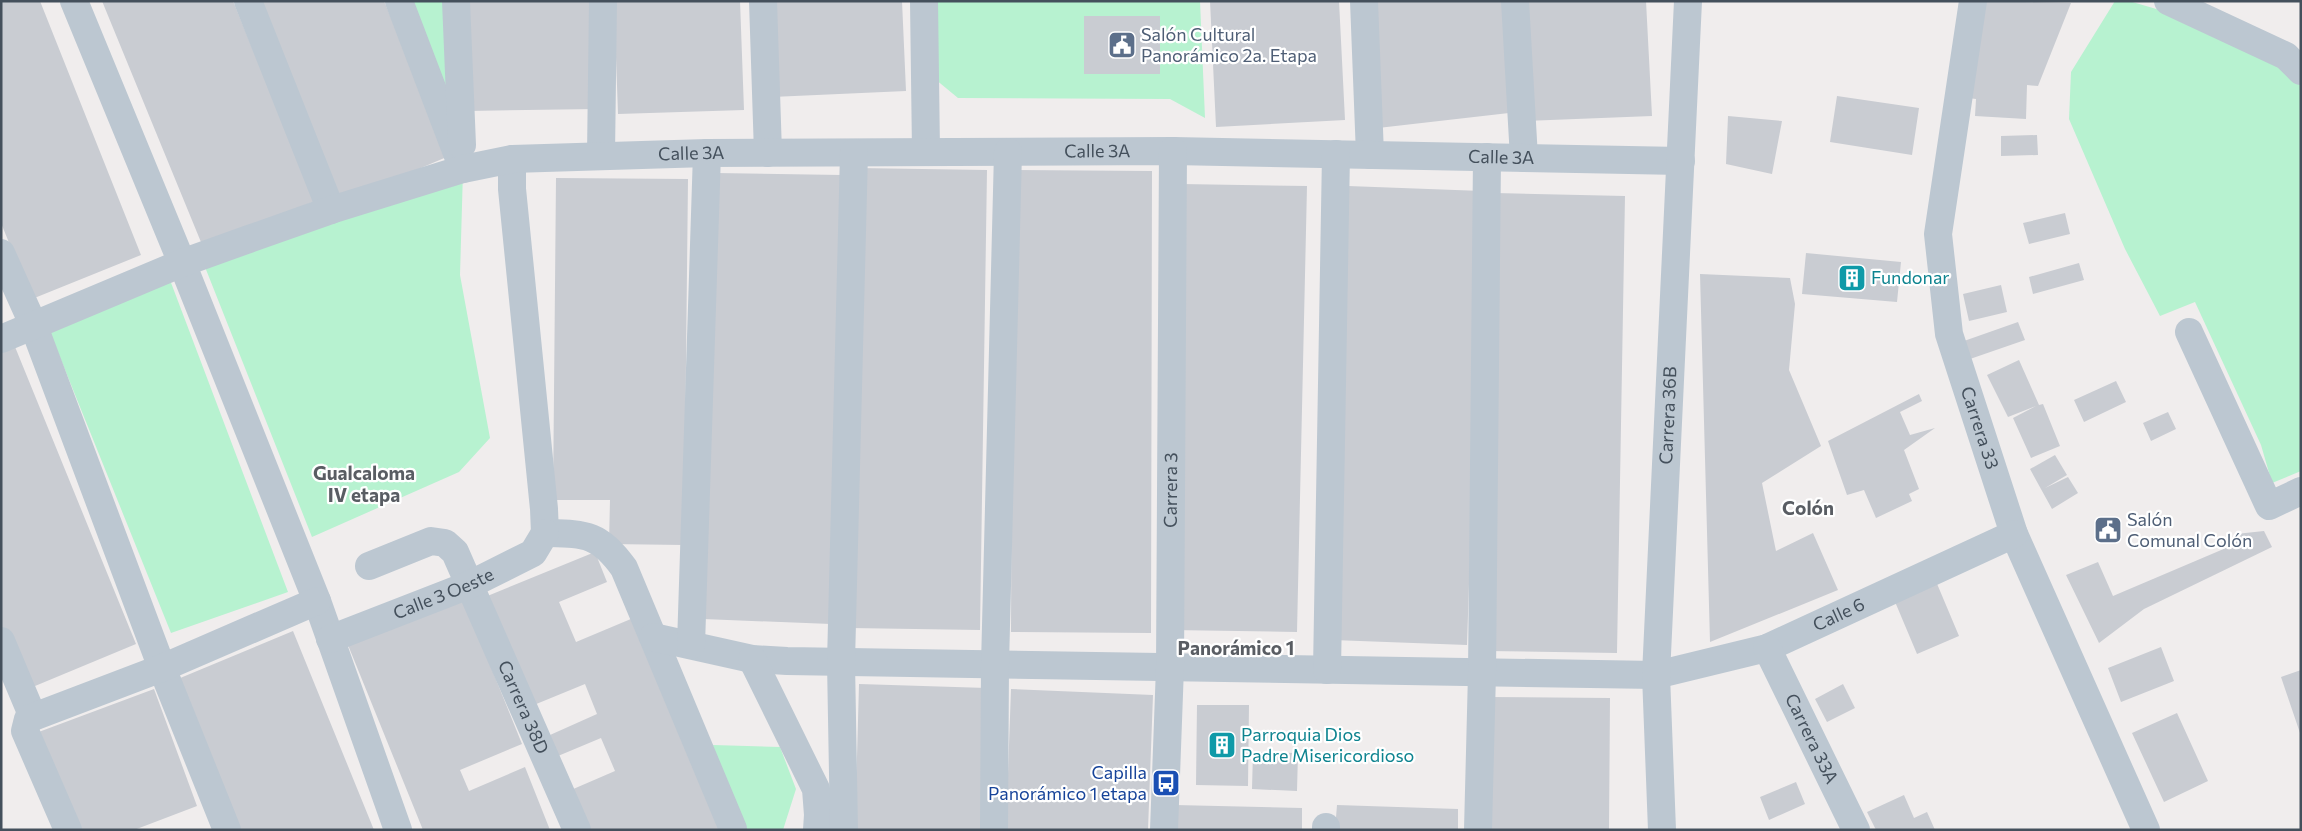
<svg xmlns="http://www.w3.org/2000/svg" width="2302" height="831" font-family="Commissioner,sans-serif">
	<rect width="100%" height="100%" fill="#f0eded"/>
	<path fill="#b7f2d0" d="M410 1H450L454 113Z
		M933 1H1200L1205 118 1170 99 958 98 935 79Z
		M2115 1H2129L2170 13 2275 61 2301 84V471L2272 483 2261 445 2195 302 2160 316 2125 249 2069 119 2071 72Z
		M463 171 460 275 490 438 459 472 312 537 205 267Z
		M170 280 288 592 171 633 49 330Z
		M713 745 780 747 796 789 783 830H734Z"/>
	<path fill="#c9ccd2" d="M1 1H40L141 255 32 299 1 223Z
		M102 1H233L315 201 203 247Z
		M257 1H384L449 156 341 202Z
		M465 1H595L597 109 467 111Z
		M614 1H740L744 110 618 114Z
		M768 1H902L906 91 772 97Z
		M1210 1H1339L1345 120 1216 127Z
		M1372 1H1504L1509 113 1378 128Z
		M1520 1H1646L1652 116 1525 121Z
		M1986 1 2071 3 2038 86 2027 85 2026 119 1975 116 1976 99 1968 98 1969 80Z
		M1084 16H1160V74H1084Z
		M1837 96 1919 108 1912 155 1830 142Z
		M1728 116 1782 121 1772 174 1726 164Z
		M2037 135 2038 155 2001 156V136Z
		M857 168 987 170 980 630 850 628Z
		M1013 170 1152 171 1151 633 1011 632Z
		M715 173 842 175 831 624 703 619Z
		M556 178 688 179 684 545 609 544 610 500H553Z
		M1181 184 1307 186 1297 632 1170 630Z
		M1348 186 1482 191 1467 645 1333 640Z
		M1495 193 1625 196 1617 653 1487 651Z
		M2065 213 2070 234 2029 244 2023 223Z
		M1806 253 1901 262 1897 302 1802 294Z
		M2079 263 2084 280 2033 294 2029 277Z
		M1700 274 1790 278 1795 304 1789 370 1821 446 1762 483 1776 551 1813 533 1838 590 1710 642Z
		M2001 285 2007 312 1969 321 1963 294Z
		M2018 322 2025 340 1970 359 1964 341Z
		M11 337 136 644 23 691 1 636V342Z
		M2019 360 2039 405 2043 404 2060 446 2031 458 2013 418 2036 406 2008 417 1987 375Z
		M2116 381 2126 402 2084 422 2074 400Z
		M1919 394 1922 401 1900 412 1910 435 1935 428 1904 450 1919 489 1909 494 1912 501 1876 518 1864 490 1847 495 1828 441Z
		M2168 412 2176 429 2151 441 2143 423Z
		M2055 455 2067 475 2045 488 2068 477 2078 493 2052 509 2030 469Z
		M2264 531 2272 547 2144 609 2099 643 2066 575 2098 562 2113 596 2233 545 2236 534Z
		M595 552 607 582 559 602 576 642 638 616 728 830H579L564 793 615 771 601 738 558 756 550 735 597 714 585 684 529 707 485 597Z
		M1935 579 1959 636 1917 654 1893 597Z
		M463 598 522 744 460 770 469 791 525 767 550 830H423L348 645Z
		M293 631 374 830H233L173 681Z
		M2161 647 2174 681 2121 702 2108 668Z
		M2301 670V733H2300L2281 677Z
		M859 684 987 688 984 830H855Z
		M1843 684 1855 708 1827 722 1815 699Z
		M154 689 197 806 134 830H72L36 733Z
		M1011 689 1153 695 1148 830H1006Z
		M1486 697 1610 698 1609 830H1485Z
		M1197 705H1249L1248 786 1196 785Z
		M2177 713 2208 781 2164 802 2132 733Z
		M1253 752 1298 753 1297 791 1252 789Z
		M1796 782 1805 804 1769 820 1760 797Z
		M1904 795 1914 818 1927 812 1935 830H1876L1867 812Z
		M1175 805 1302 808V830H1175Z
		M1337 805 1458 809V830H1335Z"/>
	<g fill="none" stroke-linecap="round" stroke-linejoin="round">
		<g stroke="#bcc7d1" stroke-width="28">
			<path d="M74 1 182 263 317 601 398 830"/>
			<path d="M248 1 331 210"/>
			<path d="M399 1 463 169"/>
			<path d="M456 1 462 145"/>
			<path d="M763 1 768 153"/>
			<path d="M924 1 926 152"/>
			<path d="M1364 1 1370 155"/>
			<path d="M1515 1 1524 158"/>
			<path id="s1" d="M1973 1 1938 234 1949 334 2014 534 2146 830"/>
			<path d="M2168 1 2286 56 2301 71"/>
			<path d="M601 155 603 1"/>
			<path d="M512 159V189L544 509 545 533"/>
			<path d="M1 253 33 324 162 668 227 830"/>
			<path d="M2189 332 2269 506 2301 491"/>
			<path id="s2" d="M1 339 182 263 249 239 331 210 463 169 512 159 707 153 1173 151 1681 161"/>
			<path d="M545 533C585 534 599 533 624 568L733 829"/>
			<path id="s3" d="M369 566 431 541 445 543 455 552 577 830"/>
			<path id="s4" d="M653 637 752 659 787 661 1656 675 1767 648 2014 534"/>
			<path id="s5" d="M330 639 469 585 533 553 545 533"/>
			<path d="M1 641 33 717"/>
			<path d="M691 645 707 153"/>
			<path id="s6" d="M1767 648 1856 830"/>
			<path d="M752 659 816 789 818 815 817 830"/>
			<path d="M1327 670 1336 154"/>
			<path d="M68 830 25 731 28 719 162 668 317 601"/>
			<path d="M844 830 841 662 854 153"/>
			<path d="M994 830 995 665 1008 152"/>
			<path id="s7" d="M1164 830 1170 667 1173 151"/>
			<path d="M1326 830V827"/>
			<path d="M1478 830 1482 673 1487 157"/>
			<path id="s8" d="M1662 830 1656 675 1688 1"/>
		</g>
	</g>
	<defs>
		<symbol id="civic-square" viewBox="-11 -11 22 22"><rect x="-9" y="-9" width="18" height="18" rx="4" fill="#5c6f8a" stroke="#fff"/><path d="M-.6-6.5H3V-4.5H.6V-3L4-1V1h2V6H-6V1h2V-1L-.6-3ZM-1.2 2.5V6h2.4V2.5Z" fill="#fff"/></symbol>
		<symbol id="building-square" viewBox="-11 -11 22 22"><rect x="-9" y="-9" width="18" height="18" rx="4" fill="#0f9aa8" stroke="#fff"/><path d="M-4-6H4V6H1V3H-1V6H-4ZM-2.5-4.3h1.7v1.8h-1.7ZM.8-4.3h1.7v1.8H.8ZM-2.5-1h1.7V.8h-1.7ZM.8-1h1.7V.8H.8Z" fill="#fff"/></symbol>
		<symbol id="bus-square" viewBox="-11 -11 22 22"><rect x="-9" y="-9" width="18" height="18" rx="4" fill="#1a4fb4" stroke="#fff"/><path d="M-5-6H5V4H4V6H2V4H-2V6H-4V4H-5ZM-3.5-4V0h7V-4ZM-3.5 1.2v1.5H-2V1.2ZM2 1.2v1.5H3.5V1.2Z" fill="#fff"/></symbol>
	</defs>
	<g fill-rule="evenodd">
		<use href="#civic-square" x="1106" y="29" width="32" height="32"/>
		<use href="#building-square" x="1836" y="262" width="32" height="32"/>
		<use href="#civic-square" x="2092" y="514" width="32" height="32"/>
		<use href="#building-square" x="1206" y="729" width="32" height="32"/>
		<use href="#bus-square" x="1150" y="767" width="32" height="32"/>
	</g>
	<g text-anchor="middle" stroke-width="4.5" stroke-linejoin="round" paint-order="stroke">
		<g font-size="18" fill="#4e5e75" stroke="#fff" text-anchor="start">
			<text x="1141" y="41">Salón Cultural<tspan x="1141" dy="21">Panorámico 2a. Etapa</tspan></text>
			<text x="2127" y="526">Salón<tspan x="2127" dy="21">Comunal Colón</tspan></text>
		</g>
		<g font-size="18" fill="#44505c" stroke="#fff">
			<text dy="6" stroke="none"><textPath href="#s2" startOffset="1128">Calle 3A</textPath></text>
			<text dy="6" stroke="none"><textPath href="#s2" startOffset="722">Calle 3A</textPath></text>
			<text dy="6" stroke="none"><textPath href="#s2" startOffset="1532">Calle 3A</textPath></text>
			<text dy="6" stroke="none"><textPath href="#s8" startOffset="415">Carrera 36B</textPath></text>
			<text dy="6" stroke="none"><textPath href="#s1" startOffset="435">Carrera 33</textPath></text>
			<text dy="6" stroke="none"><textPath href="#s7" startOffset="340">Carrera 3</textPath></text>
			<text dy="6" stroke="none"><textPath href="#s5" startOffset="122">Calle 3 Oeste</textPath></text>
			<text dy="6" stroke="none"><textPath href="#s4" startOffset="1199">Calle 6</textPath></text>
			<text dy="6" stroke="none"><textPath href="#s3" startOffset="264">Carrera 38D</textPath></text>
			<text dy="6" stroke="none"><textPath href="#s6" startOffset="101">Carrera 33A</textPath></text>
		</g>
		<g font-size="18" fill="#0d838f" stroke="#fff" text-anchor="start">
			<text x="1871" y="284">Fundonar</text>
			<text x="1241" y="741">Parroquia Dios<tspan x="1241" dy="21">Padre Misericordioso</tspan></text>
		</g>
		<g font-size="18" fill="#164399" stroke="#fff" text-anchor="end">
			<text x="1147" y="779">Capilla<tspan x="1147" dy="21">Panorámico 1 etapa</tspan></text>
		</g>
		<g font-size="19" font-weight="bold" fill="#595d63" stroke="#fff">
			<text x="364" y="480">Gualcaloma<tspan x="364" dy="22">IV etapa</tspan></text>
			<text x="1808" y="515">Colón</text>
			<text x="1236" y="655">Panorámico 1</text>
		</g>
	</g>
	<rect width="2302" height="831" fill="none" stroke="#44505c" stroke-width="5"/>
</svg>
